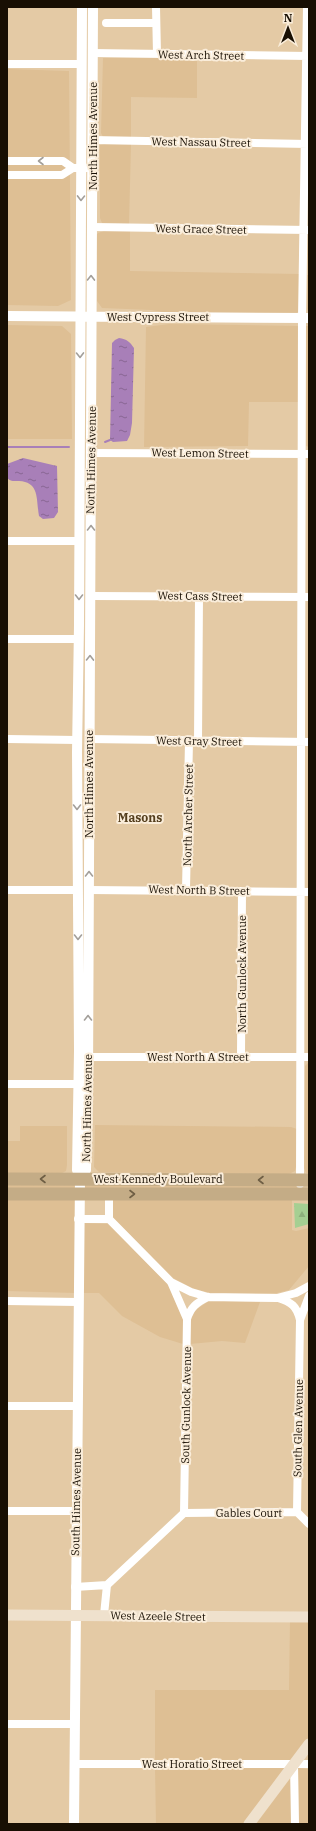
<svg xmlns="http://www.w3.org/2000/svg" width="316" height="1831" font-family="'IBM Plex Serif',serif">
	<defs>
		<pattern id="forest-firs" width="22" height="20" patternUnits="userSpaceOnUse"><rect width="22" height="20" fill="#a5cf92"/><path d="M5 1l3.5 6h-7zM16 11l3.5 6h-7z" fill="#8db17c"/></pattern>
		<pattern id="water-ripples" width="26" height="14" patternUnits="userSpaceOnUse"><rect width="26" height="14" fill="#a87fb8"/><path d="M2 4q2-2 4 0t4 0M15 11q2-2 4 0t4 0" fill="none" stroke="#886693"/></pattern>
	</defs>
	<rect width="100%" height="100%" fill="#e4caa5"/>
	<path fill="#debf94" d="M103 58H197V98L131 97V137H103L101 133Z
		M7 69 69 71 71 300 58 306 7 305Z
		M104 144H131L129 224 102 223 100 218V145Z
		M104 231H130V271L300 274 299 311 297 313H169L151 310 102 308 97 301 96 236 98 233Z
		M307 275H309V313L307 309Z
		M169 324 299 326 300 402H249L248 446 144 447 146 327Z
		M7 325 62 326 71 334 72 439H7Z
		M306 326H309V447L306 446Z
		M309 1062V1173H306L304 1168 305 1066Z
		M95 1125 291 1127 297 1129V1162L295 1171 289 1174 99 1172 94 1167Z
		M20 1126H67V1165L66 1171 62 1173H7V1141H20Z
		M7 1183H76V1189H7Z
		M83 1183 297 1184V1190L83 1189Z
		M7 1198H75V1293L7 1291Z
		M113 1198 292 1200V1230L296 1231 309 1228V1266L289 1290 277 1293H210L192 1288 173 1278 113 1218Z
		M82 1223 108 1224 167 1283 183 1319V1344L160 1337 122 1316 99 1293H82Z
		M209 1301 260 1302 245 1343 222 1341 190 1344V1320L194 1311Z
		M290 1621 309 1622V1738L293 1760H155V1690H289Z
		M155 1768H286L244 1824H156Z
		M298 1768 309 1769V1824H299Z
		M291 1775V1824H253Z"/>
	<path fill="url(#forest-firs)" d="M294 1203 309 1204V1224L295 1228Z"/>
	<path fill="url(#water-ripples)" d="M119 338C127 339 130 342 134 348L132 423 130 435 127 441 113 442 110 440 112 343 115 340Z
		M23 458 57 466 58 512 54 518 43 519 39 516C36 500 40 482 19 481 14 481 11 482 7 478V464Z"/>
	<g fill="none" stroke-linecap="round" stroke-linejoin="round">
		<path stroke="#a87fb8" stroke-width="2" d="M105 442 110 440
			M7 447H69"/>
		<path stroke="#fff" stroke-width="8" d="M156 7 157 54
			M106 23H156
			M93 53 309 56
			M7 64H82
			M92 140 308 144
			M7 161H63L73 168
			M7 175H62L73 168H92
			M92 227 309 230
			M91 453 309 454
			M7 541H79
			M91 596 309 597
			M7 639H79
			M7 739 77 740
			M89 739 309 742
			M198 741 199 596
			M7 890H78
			M89 890 309 892
			M186 890 189 741
			M241 1056 242 891
			M88 1057H309
			M7 1084H78
			M300 1184 302 317 307 7
			M109 1219V1194
			M171 1282 191 1292 208 1297 277 1298 296 1293 309 1286
			M278 1298C291 1302 297 1306 300 1320
			M7 1301 78 1302
			M187 1319C191 1307 196 1303 208 1297
			M7 1406H77
			M7 1511H76
			M297 1512 300 1320 309 1296
			M184 1513 297 1512 309 1524
			M75 1587 107 1585 184 1513 187 1319 171 1282 109 1219H78
			M104 1615 107 1585
			M7 1724H75
			M74 1764H309
			M294 1764 295 1824"/>
		<path stroke="#fff" stroke-width="10" d="M7 316 309 318
			M80 1179 86 1170 88 1080 93 7
			M74 1824 80 1179 77 1170 79 1051 77 752 79 625 82 7"/>
		<path stroke="#efe1cd" stroke-width="11" d="M7 1615 309 1617
			M249 1824 309 1744"/>
		<path stroke="#c4ac86" stroke-width="13" d="M7 1179 309 1180
			M7 1194H309"/>
	</g>
	<defs><path id="oneway-chevron" d="M-2-3.5L2.5 0L-2 3.5" fill="none" stroke-width="1.6" stroke-linecap="round" stroke-linejoin="round"/></defs>
	<g stroke="#a39f9a">
		<use href="#oneway-chevron" transform="translate(41 161) rotate(-180)"/>
		<use href="#oneway-chevron" transform="translate(81 198) rotate(91)"/>
		<use href="#oneway-chevron" transform="translate(91 278) rotate(-89)"/>
		<use href="#oneway-chevron" transform="translate(80 355) rotate(89)"/>
		<use href="#oneway-chevron" transform="translate(91 528) rotate(-90)"/>
		<use href="#oneway-chevron" transform="translate(79 597) rotate(90)"/>
		<use href="#oneway-chevron" transform="translate(90 658) rotate(-89)"/>
		<use href="#oneway-chevron" transform="translate(77 807) rotate(90)"/>
		<use href="#oneway-chevron" transform="translate(89 874) rotate(-90)"/>
		<use href="#oneway-chevron" transform="translate(78 937) rotate(90)"/>
		<use href="#oneway-chevron" transform="translate(88 1018) rotate(-90)"/>
	</g>
	<g stroke="#6e5e44">
		<use href="#oneway-chevron" transform="translate(43 1179) rotate(180)"/>
		<use href="#oneway-chevron" transform="translate(261 1180) rotate(180)"/>
		<use href="#oneway-chevron" transform="translate(132 1194)"/>
	</g>
	<g text-anchor="middle" stroke-width="4" stroke-linejoin="round" paint-order="stroke">
		<g font-size="11" fill="#180f03" stroke="#faedda">
			<text transform="translate(201 55) rotate(1)" y="4">West Arch Street</text>
			<text transform="translate(93 136) rotate(-90)" y="4">North Himes Avenue</text>
			<text transform="translate(201 142) rotate(1)" y="4">West Nassau Street</text>
			<text transform="translate(201 229) rotate(1)" y="4">West Grace Street</text>
			<text x="158" y="321">West Cypress Street</text>
			<text transform="translate(200 453) rotate(1)" y="4">West Lemon Street</text>
			<text transform="translate(91 460) rotate(-89)" y="4">North Himes Avenue</text>
			<text transform="translate(200 596) rotate(1)" y="4">West Cass Street</text>
			<text transform="translate(199 741) rotate(1)" y="4">West Gray Street</text>
			<text transform="translate(89 784) rotate(-90)" y="4">North Himes Avenue</text>
			<text transform="translate(188 815) rotate(-89)" y="4">North Archer Street</text>
			<text transform="translate(199 890) rotate(1)" y="4">West North B Street</text>
			<text transform="translate(242 974) rotate(-90)" y="4">North Gunlock Avenue</text>
			<text x="198" y="1061">West North A Street</text>
			<text transform="translate(87 1108) rotate(-89)" y="4">North Himes Avenue</text>
			<text x="158" y="1183">West Kennedy Boulevard</text>
			<text transform="translate(186 1405) rotate(-89)" y="4">South Gunlock Avenue</text>
			<text transform="translate(298 1428) rotate(-89)" y="4">South Glen Avenue</text>
			<text transform="translate(76 1502) rotate(-89)" y="4">South Himes Avenue</text>
			<text x="249" y="1517">Gables Court</text>
			<text transform="translate(158 1616) rotate(1)" y="4">West Azeele Street</text>
			<text x="192" y="1768">West Horatio Street</text>
		</g>
		<g font-size="12" font-weight="bold" fill="#543e1d" stroke="#faedda">
			<text x="140" y="822">Masons</text>
		</g>
	</g>
	<rect width="316" height="1831" fill="none" stroke="#180f03" stroke-width="16"/>
	<g transform="translate(288 28)" stroke="#faedda" stroke-width="3" paint-order="stroke">
	<path d="M0-3L7 15L0 10L-7 15Z" fill="#180f03"/>
	<text y="-6" font-size="11" font-weight="bold" text-anchor="middle" fill="#180f03">N</text>
	</g>
</svg>
